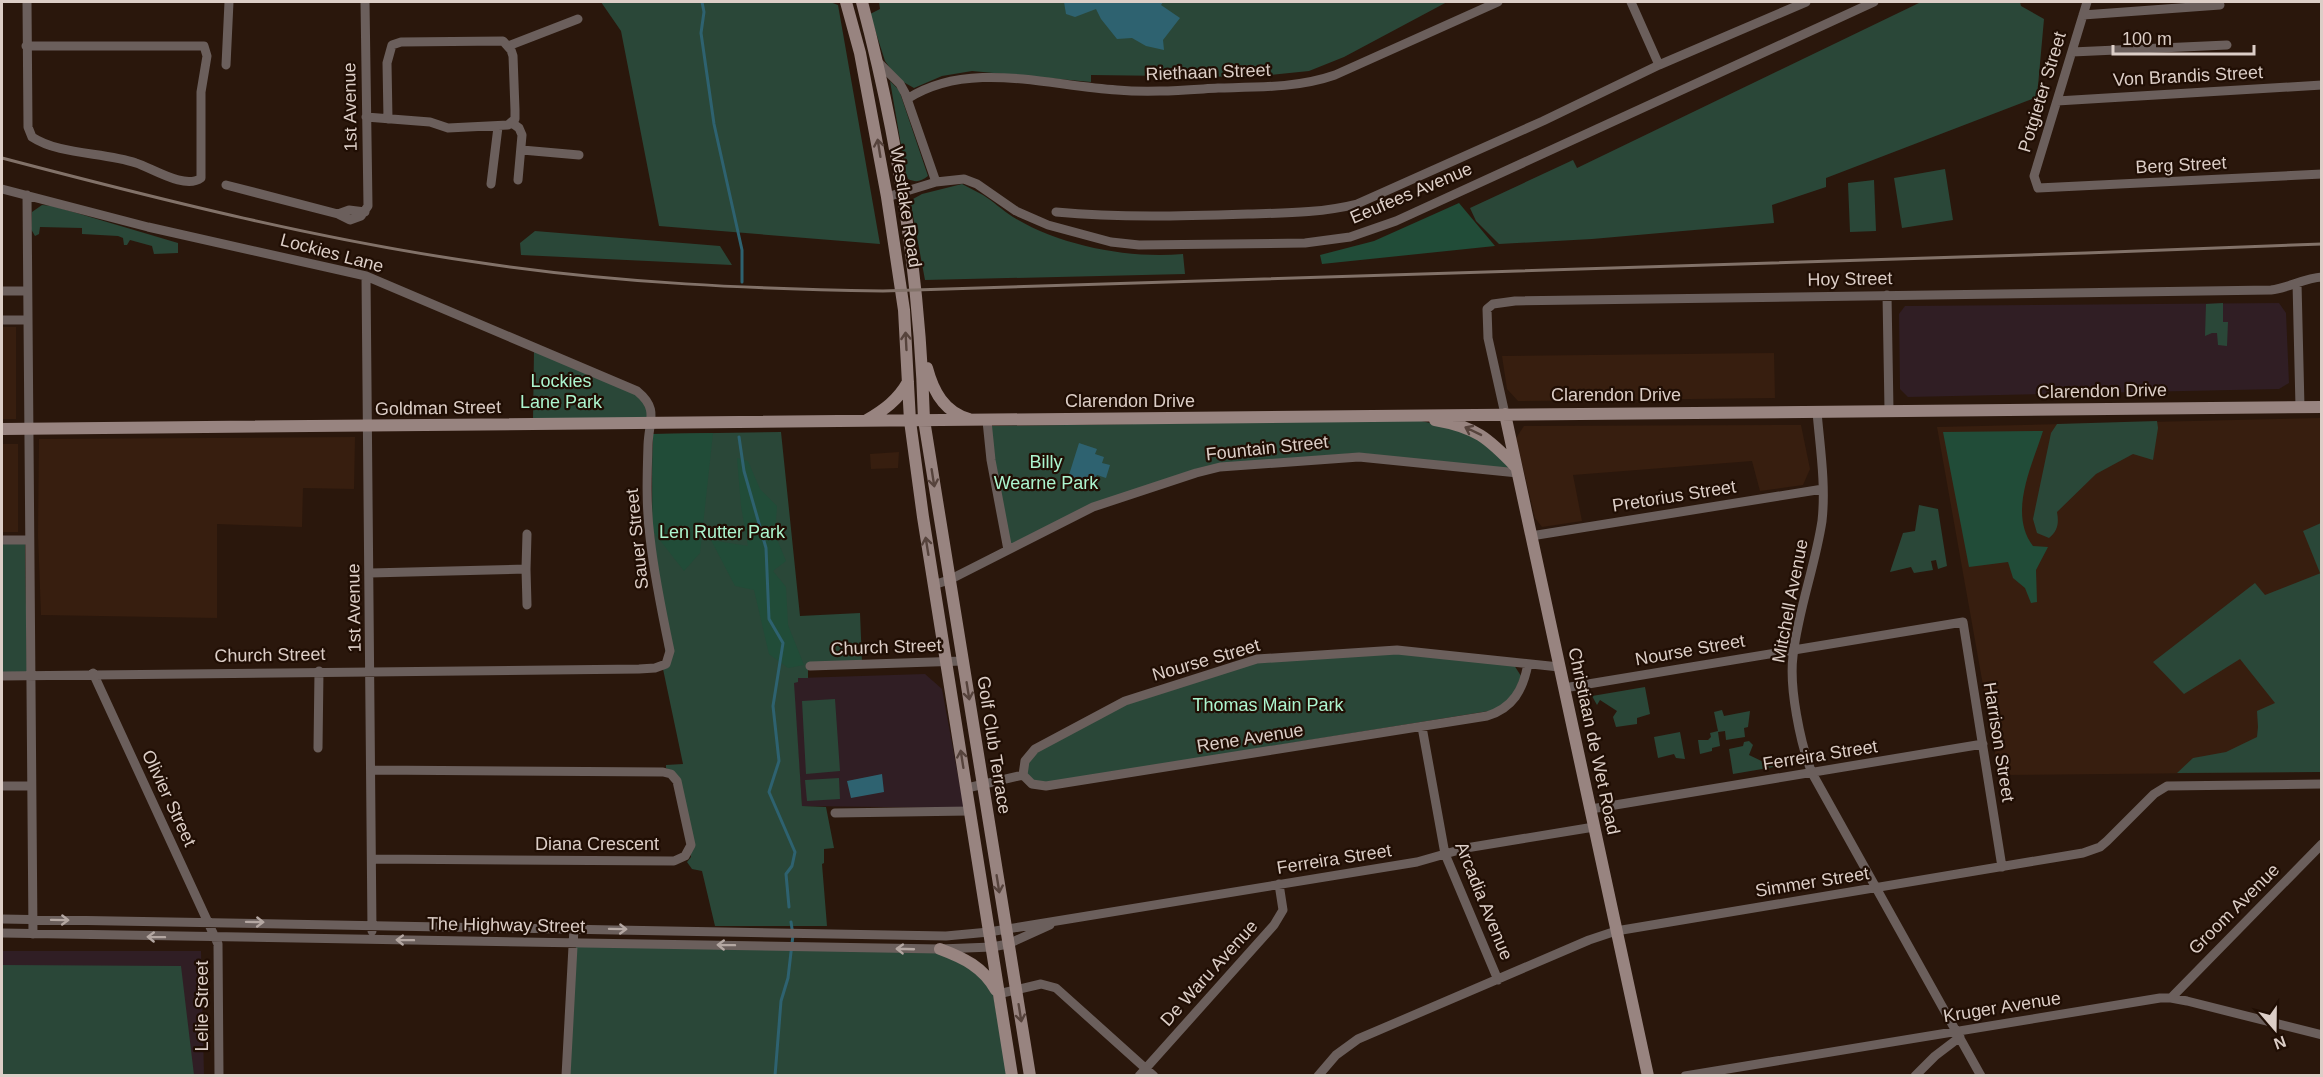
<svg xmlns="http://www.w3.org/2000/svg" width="2323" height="1077" font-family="Helvetica,sans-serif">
	<rect width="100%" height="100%" fill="#2a170c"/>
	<path fill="#371e0f" d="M2 327H16V419H2Z
		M1774 353 1775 398 1518 401 1507 389 1502 356Z
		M2321 418V772L1999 775 1937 427Z
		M1801 425 1810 469 1803 485 1760 491 1752 461 1573 475 1582 521 1542 527 1535 518 1516 438 1524 426Z
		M355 437 354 489 303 488 302 527 217 524V618L41 615 38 535 39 439Z
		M2 444H18V532H2Z
		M899 452 898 468 871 469 870 454Z"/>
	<path fill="#301e24" d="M2279 303 2286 313 2289 383 2279 389 1908 397 1900 389 1899 314 1905 306Z
		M925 674 942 689 964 808 802 806 793 683 798 678Z
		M2 951H201L204 1075 2 1076Z"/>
	<path fill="#2a4738" d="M601 2H830L838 5 880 244 659 226 621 31Z
		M879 2H1447L1344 57 1309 71 1249 77 1091 75V82L972 71 942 76 914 88 898 79 885 61 870 14 880 9Z
		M1921 2H2020L2021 6 2044 19 2037 97 1826 178V187L1772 205 1774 223 1592 239 1499 244 1476 221 1470 208 1573 160 1577 168Z
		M890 81 899 90 928 176C921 181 917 183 908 179L906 174Z
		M1945 169 1953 220 1902 228 1894 178Z
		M1874 180 1876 231 1850 232 1848 183Z
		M962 184C969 188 976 191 983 195 993 201 1002 210 1013 217 1060 246 1129 259 1183 254L1185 274 925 280 911 205 913 199 922 194Z
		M42 205 53 206 178 243V253L154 254 152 246 130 240 127 245H124L123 238 118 236 82 234V228L40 227 39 234 35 236 31 229 32 212Z
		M535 231 720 246 732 265 521 255 520 243Z
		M2223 303V322H2228L2227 346 2218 345 2217 333H2212L2205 336 2206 304Z
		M534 350 634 393 648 407 647 419 533 420Z
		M1417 420 1474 433 1512 469 1358 453 1232 463 1125 493 1010 546 994 458 991 426Z
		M2157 421 2158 428 2153 460 2133 454 2096 474 2057 512C2059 523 2058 531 2049 538L2037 533 2033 519 2051 433 2057 424Z
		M781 432 800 616 860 613 862 662 808 669V678H798V682L794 683 802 806 826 807 834 848 824 849V863L822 864 827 926H715L702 871 692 869 687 862 691 857 675 773 666 768V765L683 764 663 669 667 666C658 587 649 515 653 434Z
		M1919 505 1938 509 1947 566 1938 569 1936 560 1931 561 1933 570 1914 573 1911 567 1890 572 1903 533 1915 531Z
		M2321 523 2322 572 2320 573 2303 531Z
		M25 543 27 672H2V544Z
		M2321 573V772L2177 773 2193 758 2226 752 2257 737 2258 727 2257 711 2275 703 2240 659 2184 694 2153 662 2255 583 2265 595Z
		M1393 653 1514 665 1521 676 1513 696 1495 710 1046 783H1036L1027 776 1026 766 1038 751 1125 705 1256 663Z
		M1645 687 1650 714 1637 718V724L1616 727 1613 717 1617 711 1600 700 1597 705 1592 696Z
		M835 699 840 771 806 774 802 701Z
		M1722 710 1724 716 1750 711 1748 727 1744 728 1745 737 1726 740 1725 731 1718 732 1720 746 1712 748V751L1700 754 1698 740H1708L1711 737 1710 733 1718 731 1714 712Z
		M1680 732 1685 759 1676 758 1674 754 1658 758 1654 737Z
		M1749 741 1753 745 1749 755 1774 767 1733 774 1729 749 1743 746 1744 742Z
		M839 778 840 799 807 801 805 780Z
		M576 945 940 953 962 961 992 987 1007 1076H569Z
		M2 965 181 966 194 1075H2Z"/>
	<path fill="#214c38" d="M1459 203 1495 246 1322 264 1320 255 1374 241Z
		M2043 431C2032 466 2008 513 2033 546L2048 547 2036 570 2037 602 2031 603 2025 588 2013 578 2008 562 1969 567 1943 432Z
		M713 433 700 553 684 571 652 530 653 434Z
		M737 458 748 461 760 489 777 506 775 534 786 561 773 571 786 587 788 625 804 665 788 668 769 654 754 590 735 586 711 540 748 546 741 506Z"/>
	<path fill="#2e6270" d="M1064 2H1163L1161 5 1180 18 1163 40 1164 50 1146 46 1132 38 1117 39 1101 19 1096 9 1075 17 1066 14Z
		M1079 443 1097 449 1095 454 1104 457 1102 463 1110 465 1106 478 1097 475 1094 481 1086 478 1084 484 1068 478Z
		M882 774 884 792 851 798 847 781Z"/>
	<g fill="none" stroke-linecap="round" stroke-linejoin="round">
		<path stroke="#2e6270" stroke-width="3" d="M702 2 704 12 701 33 714 124 742 250V282
			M739 437 744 471 766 548 769 619 783 643 773 706 779 761 769 792 795 852 792 866 786 874 789 907
			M775 1076 781 1001 788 978 793 935 791 922"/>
		<path stroke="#6b5f5c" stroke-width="9" d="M1631 2 1659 65
			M2087 2 2034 176 2038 188 2322 174
			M2083 15 2220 5
			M26 46H204L207 56 201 92V178C185 190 152 168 136 163 104 152 59 155 32 137L28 127 27 2
			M508 46 578 19
			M2072 52 2227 45
			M878 62 900 84 905 93 936 182
			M226 65 229 2
			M907 99C969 59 1048 86 1117 90 1150 93 1184 90 1218 88 1257 87 1298 88 1335 75L1498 2
			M2057 101 2322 85
			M366 117 430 122 448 128 508 125 515 119V110L513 56 511 50 503 41 401 42 392 45 387 63 388 119
			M512 123 519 128 522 135 518 180
			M522 150 579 155
			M491 184 498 127
			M226 185 338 214 350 220 361 216 368 206 365 2
			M2 189 148 227 366 276 637 391C659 409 649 420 648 445 647 475 646 507 650 537 654 575 662 613 670 651L666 664 655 668 639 669 2 676
			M27 195 33 934
			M887 197 936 182 964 179 977 184 1016 211 1048 225 1111 242 1139 245 1305 243 1350 237 1396 221 1874 2
			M1056 212C1120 218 1184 216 1248 214 1284 213 1322 213 1357 204L1543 121 1659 65 1806 2
			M338 214 349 210 365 212
			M366 276 372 931
			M2297 283 2300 407
			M2 291H27
			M1887 295 1889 410
			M2 320H27
			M1817 412C1820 447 1826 485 1822 521 1815 567 1798 610 1793 656 1789 687 1800 743 1812 773L1981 1076
			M1505 414 1488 338 1487 309 1493 304 1515 301 2271 290C2289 288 2304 278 2322 277
			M987 421 991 460 1008 550
			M1531 536 1823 489
			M2 540H28
			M526 569 527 534
			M370 573 526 569 527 605
			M933 585 949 580 1093 507 1196 473 1220 467 1359 457 1518 473
			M810 666 963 661
			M93 673 218 944 219 1076
			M1564 688 1963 622 2002 867
			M1422 727 1445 854 1498 980
			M318 748 319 671
			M372 770 663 772 671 774 677 781 691 845 685 856 674 861 372 859
			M1023 775 1032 784 1046 786 1487 716C1513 708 1523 690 1528 664
			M2 786H31
			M967 788 1023 775 1025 761 1035 749 1125 701 1257 659 1397 650 1559 667
			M1591 809 1983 744
			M835 813 970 811
			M2 919 946 936 989 932 1417 862 1466 848 1594 827
			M2 933 940 949 992 947 1008 944 1050 925
			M998 994 1041 984 1056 988 1154 1076
			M2171 998 2322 844
			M566 1076 574 928
			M1139 1076 1274 925 1283 910 1279 884
			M1318 1076 1336 1055 1358 1039 1589 940 1616 931 2083 853 2100 847 2107 841 2154 794 2167 786 2322 784
			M1685 1076 2160 998H2171L2187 1001 2322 1035
			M1915 1076 1935 1056 1960 1037"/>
		<path stroke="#988480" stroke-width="12" d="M846 2 860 53 887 197 904 310 910 421 923 517 1012 1076
			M862 2C898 138 920 279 924 420L1030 1076
			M927 368C933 391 944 412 969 419
			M1505 414 1648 1076
			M867 420C884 410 898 400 908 382
			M1435 420C1476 427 1488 438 1516 467
			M2 429 2322 407
			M940 949C964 958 983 967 996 990"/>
		<path stroke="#827269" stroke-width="3" d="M2 158C162 200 324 241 489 264 620 283 751 289 883 291L2086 253 2322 244"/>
	</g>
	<defs><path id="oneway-shaft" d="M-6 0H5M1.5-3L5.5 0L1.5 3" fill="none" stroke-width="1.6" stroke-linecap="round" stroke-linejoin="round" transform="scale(1.5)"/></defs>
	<g stroke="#56433c">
		<use href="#oneway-shaft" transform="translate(879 148) rotate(-99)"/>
		<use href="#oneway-shaft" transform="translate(906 341) rotate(-93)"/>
		<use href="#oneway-shaft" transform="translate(1473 431) rotate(-154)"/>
		<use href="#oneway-shaft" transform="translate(933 478) rotate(81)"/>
		<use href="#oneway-shaft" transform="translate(927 546) rotate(-99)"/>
		<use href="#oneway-shaft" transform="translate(968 691) rotate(81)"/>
		<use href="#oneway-shaft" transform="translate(962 759) rotate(-99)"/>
		<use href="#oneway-shaft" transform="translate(998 884) rotate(81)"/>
		<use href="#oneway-shaft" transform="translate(1020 1013) rotate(81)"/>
	</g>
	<g stroke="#b4a7a2">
		<use href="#oneway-shaft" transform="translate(60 920) rotate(1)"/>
		<use href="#oneway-shaft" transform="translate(255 922) rotate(1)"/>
		<use href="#oneway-shaft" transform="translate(618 929) rotate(1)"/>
		<use href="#oneway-shaft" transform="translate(156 937) rotate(-179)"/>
		<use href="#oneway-shaft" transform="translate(405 940) rotate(-179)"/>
		<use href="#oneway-shaft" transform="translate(726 945) rotate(-179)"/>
		<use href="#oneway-shaft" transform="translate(905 949) rotate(-178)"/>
	</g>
	<g text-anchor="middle" stroke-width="4.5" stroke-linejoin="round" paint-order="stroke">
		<g font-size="18" fill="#dccec7" stroke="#200e04">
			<text transform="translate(1208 72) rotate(-2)" y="6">Riethaan Street</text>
			<text transform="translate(2188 76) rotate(-3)" y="6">Von Brandis Street</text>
			<text transform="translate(2042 92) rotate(-73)" y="6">Potgieter Street</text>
			<text transform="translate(350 107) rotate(-91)" y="6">1st Avenue</text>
			<text transform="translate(2181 165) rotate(-3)" y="6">Berg Street</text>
			<text transform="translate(1411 193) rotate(-23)" y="6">Eeufees Avenue</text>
			<text transform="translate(906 207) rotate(81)" y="6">Westlake Road</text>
			<text transform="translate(332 253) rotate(15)" y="6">Lockies Lane</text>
			<text transform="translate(1850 279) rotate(-1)" y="6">Hoy Street</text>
			<text transform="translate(2102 391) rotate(-1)" y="6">Clarendon Drive</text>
			<text x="1616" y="401">Clarendon Drive</text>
			<text x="1130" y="407">Clarendon Drive</text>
			<text transform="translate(438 408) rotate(-1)" y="6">Goldman Street</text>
			<text transform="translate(1267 448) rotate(-6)" y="6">Fountain Street</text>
			<text transform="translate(1674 496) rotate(-9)" y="6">Pretorius Street</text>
			<text transform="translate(637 539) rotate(-96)" y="6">Sauer Street</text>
			<text transform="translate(1790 601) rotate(-79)" y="6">Mitchell Avenue</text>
			<text transform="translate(354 608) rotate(-91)" y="6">1st Avenue</text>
			<text transform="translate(886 647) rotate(-2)" y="6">Church Street</text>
			<text transform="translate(1690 650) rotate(-10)" y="6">Nourse Street</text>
			<text transform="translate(270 655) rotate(-1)" y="6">Church Street</text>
			<text transform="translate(1206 660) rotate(-16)" y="6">Nourse Street</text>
			<text transform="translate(1250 738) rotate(-9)" y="6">Rene Avenue</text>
			<text transform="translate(1594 741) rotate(78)" y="6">Christiaan de Wet Road</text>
			<text transform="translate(1999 742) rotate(81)" y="6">Harrison Street</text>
			<text transform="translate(994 745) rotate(81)" y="6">Golf Club Terrace</text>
			<text transform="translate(1820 755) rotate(-9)" y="6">Ferreira Street</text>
			<text transform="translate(169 798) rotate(65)" y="6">Olivier Street</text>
			<text x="597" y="850">Diana Crescent</text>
			<text transform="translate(1334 859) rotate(-9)" y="6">Ferreira Street</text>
			<text transform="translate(1812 882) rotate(-9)" y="6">Simmer Street</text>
			<text transform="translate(1484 901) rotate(68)" y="6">Arcadia Avenue</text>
			<text transform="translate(2234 909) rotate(-45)" y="6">Groom Avenue</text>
			<text transform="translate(506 925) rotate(1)" y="6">The Highway Street</text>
			<text transform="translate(1209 973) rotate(-48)" y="6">De Waru Avenue</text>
			<text transform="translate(202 1006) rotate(-90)" y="6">Lelie Street</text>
			<text transform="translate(2002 1007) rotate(-9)" y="6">Kruger Avenue</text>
		</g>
		<g font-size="18" fill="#acf5cf" stroke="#200e04">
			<text x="561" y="387">Lockies<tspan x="561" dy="21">Lane Park</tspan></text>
			<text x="1046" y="468">Billy<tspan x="1046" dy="21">Wearne Park</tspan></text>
			<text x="722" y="538">Len Rutter Park</text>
			<text x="1268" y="711">Thomas Main Park</text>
		</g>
	</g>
	<rect width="2323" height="1077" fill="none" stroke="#dccec7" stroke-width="6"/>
	<g transform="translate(2275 1029) rotate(160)" stroke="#200e04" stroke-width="4.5" paint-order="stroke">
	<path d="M0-4.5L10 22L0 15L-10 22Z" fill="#dccec7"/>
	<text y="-9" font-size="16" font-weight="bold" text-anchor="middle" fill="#dccec7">N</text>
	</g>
	<path d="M2113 45v9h141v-9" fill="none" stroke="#dccec7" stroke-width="3"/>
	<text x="2122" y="45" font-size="18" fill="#dccec7" stroke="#200e04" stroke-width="4.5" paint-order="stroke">100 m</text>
</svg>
